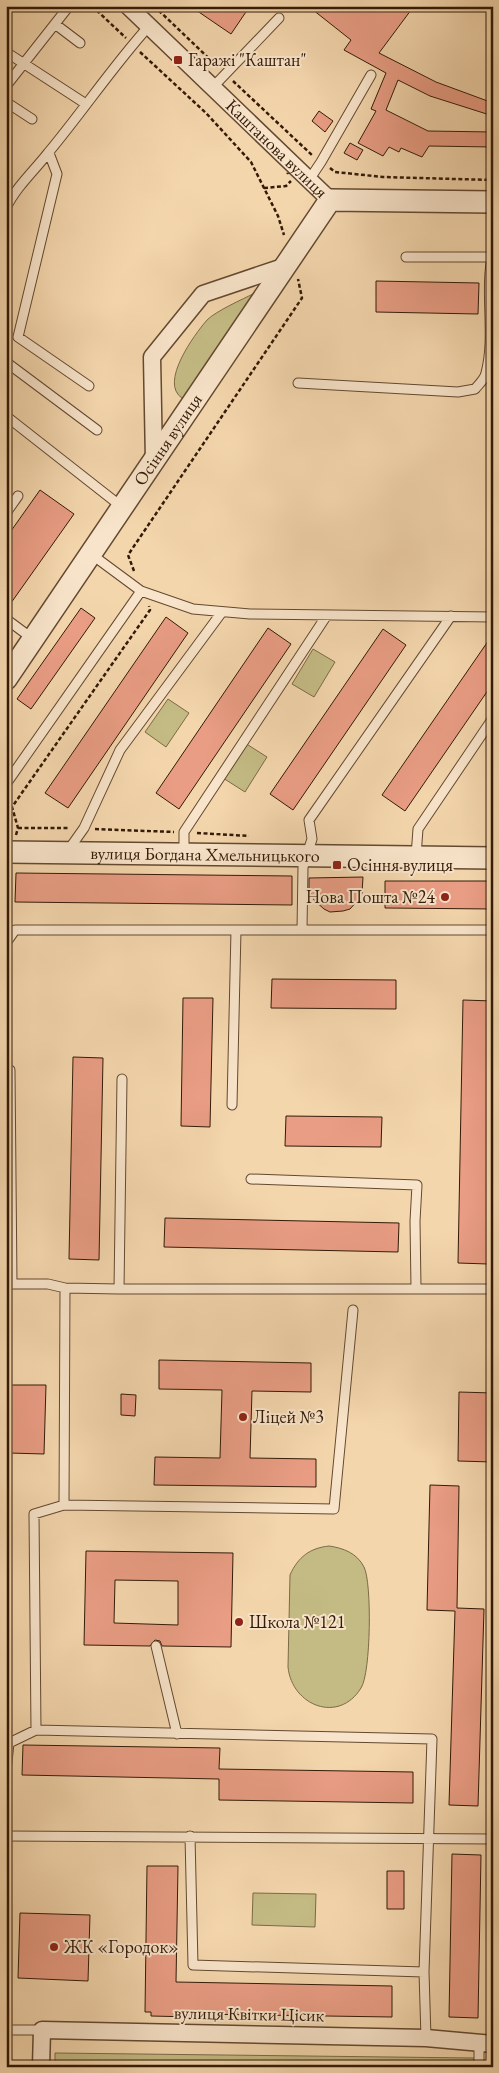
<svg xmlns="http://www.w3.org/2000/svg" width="499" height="2073" font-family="'EB Garamond',serif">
	<rect width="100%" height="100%" fill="#f4d6ad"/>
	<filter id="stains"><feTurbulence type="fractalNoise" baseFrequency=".004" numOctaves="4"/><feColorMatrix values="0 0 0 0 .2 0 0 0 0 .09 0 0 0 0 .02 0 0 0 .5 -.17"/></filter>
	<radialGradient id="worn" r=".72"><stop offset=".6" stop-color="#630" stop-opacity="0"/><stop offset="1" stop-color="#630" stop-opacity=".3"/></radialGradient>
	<path fill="#c4bb84" stroke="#7c6a46" d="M255 293 187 396 182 398C159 383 194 335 207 320 216 311 243 299 255 293Z
		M313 649 335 662 314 697 292 684Z
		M168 699 189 713 166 747 145 732Z
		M245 743 267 757 245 792 223 778Z
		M329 1546C343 1548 357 1553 364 1567 372 1582 371 1673 361 1688 339 1724 292 1706 288 1667L290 1575C298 1557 310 1548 329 1546Z
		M253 1893 316 1894 315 1927 252 1925Z
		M55 2053 474 2058V2067H55Z"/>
	<path fill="#e99d84" stroke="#331a07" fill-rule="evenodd" d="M190 6H250L231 34Z
		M308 6H414L379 53 436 82 493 103V116L430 96 398 80 386 110 428 131 493 132V147L429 146 422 157 401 148 399 152 389 147 383 156 358 143 376 111 371 109 386 73 344 50 351 40Z
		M319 111 333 121 325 132 312 121Z
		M350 143 363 150 357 160 344 153Z
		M376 281 479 283 478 314 376 312Z
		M40 490 74 514 6 610V538Z
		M81 608 95 618 31 709 17 699Z
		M166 617 188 633 68 808 45 793Z
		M268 628 291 644 179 809 156 793Z
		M383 629 406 645 293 810 270 794Z
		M493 634V683L405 811 382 795Z
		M16 873 292 876V905L15 902Z
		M363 877 362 893 359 899 350 909 343 911 330 912 324 909 314 900 309 888V878Z
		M385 881H493V909L385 908Z
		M272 979 396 980V1009L271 1008Z
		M183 998H213L210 1127 181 1126Z
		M463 1000 493 1001 488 1264 458 1263Z
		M73 1057 103 1058 99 1260 69 1259Z
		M286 1116 382 1117 381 1147 285 1146Z
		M165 1218 399 1223 398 1252 164 1247Z
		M159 1360 311 1363V1392L252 1391 250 1458 316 1459V1487L154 1485 155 1457 220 1458 222 1390 159 1389Z
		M10 1385H46L44 1454 9 1453Z
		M459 1392 493 1393V1462L458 1461Z
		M121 1394 136 1395 135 1416 121 1415Z
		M430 1485 459 1486 457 1608 484 1609 478 1806 449 1805 455 1611 427 1610Z
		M86 1551 233 1553 231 1647 162 1646 160 1641 155 1640 150 1646 84 1645ZM115 1580 178 1581V1625L114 1623Z
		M23 1745 220 1748 219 1769 413 1772V1803L219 1800V1779L22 1775Z
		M452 1854 481 1855 478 2018 449 2017Z
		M147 1866H178L176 1982 392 1986V2017L194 2014V2017L151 2016V2012H145Z
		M387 1871H404V1909H387Z
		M20 1913 90 1915 88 1981 18 1978Z"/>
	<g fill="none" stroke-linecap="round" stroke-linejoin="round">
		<defs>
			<path id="service" d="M55 24 80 43
				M6 52 86 104
				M6 86 69 6
				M213 87 279 18
				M6 102 32 119
				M49 153 57 174 18 337 89 386
				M309 180 321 162 371 75
				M6 208C16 187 34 171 48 153 83 111 113 66 149 26
				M406 257H492
				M6 362 97 430
				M298 383 458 392 475 389C479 384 485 379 486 373 496 335 484 292 493 252
				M6 416 122 507
				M6 513 18 496
				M91 554 141 591 193 609 250 614 493 617
				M6 619 33 639
				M6 784 141 591
				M67 852 84 828 120 750 222 612
				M184 853V832L327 615
				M416 856 418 829 493 718
				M302 930 303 867 312 839 309 820 451 616
				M6 943 15 930H493
				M10 1070 12 1284
				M232 1105 236 930
				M251 1179 417 1185 415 1221 416 1288
				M6 1284H48L65 1288 119 1289H493
				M119 1289 122 1079
				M64 1505 334 1509 353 1310
				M156 1646 177 1734
				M36 1730 432 1739 424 1972 426 2038
				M6 1772 9 1743 36 1730 34 1514 64 1505 65 1288
				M6 1836 493 1839
				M190 1836 193 1965 424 1972
				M6 2030H42
				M479 2042V2067"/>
			<g id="minor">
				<path id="s1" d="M128 6 330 200"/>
				<path d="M154 461 152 357 203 294 286 266"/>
				<path d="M41 2067 42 2030 426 2038 493 2044"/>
			</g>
			<g id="tertiary">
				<path id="s2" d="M6 679 330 200 493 202"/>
				<path id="s3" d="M6 852 493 858"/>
			</g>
		</defs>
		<use href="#service" stroke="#634930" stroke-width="11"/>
		<use href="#minor" stroke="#634930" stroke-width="19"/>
		<use href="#tertiary" stroke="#634930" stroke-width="24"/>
		<path stroke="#331a07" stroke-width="2.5" stroke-dasharray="4 2.5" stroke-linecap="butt" d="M92 6 126 38
			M154 6 218 67
			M140 52 206 113 251 162 278 216 284 235
			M233 81 313 156
			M330 168 335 172 383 177 493 180
			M264 188 286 186 291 181
			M134 571 128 555 302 298 298 279
			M18 828H69
			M95 829 174 832
			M197 833 249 836
			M16 835 18 828 12 807 150 610 149 606"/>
		<use href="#service" stroke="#f8e4ca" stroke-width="9"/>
		<use href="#minor" stroke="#f8e4ca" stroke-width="16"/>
		<use href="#tertiary" stroke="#f8e4ca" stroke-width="21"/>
	</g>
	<g fill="#8f2418" stroke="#f8e4ca" stroke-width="2">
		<rect x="173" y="55" width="10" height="10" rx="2.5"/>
		<rect x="332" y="860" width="10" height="10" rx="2.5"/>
		<circle cx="445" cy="897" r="5"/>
		<circle cx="243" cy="1417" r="5"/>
		<circle cx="239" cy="1622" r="5"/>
		<circle cx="54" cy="1947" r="5"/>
	</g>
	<g text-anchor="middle" stroke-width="4" stroke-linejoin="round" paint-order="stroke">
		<g font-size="18" fill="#331a07" stroke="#f8e4ca" text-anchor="start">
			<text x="188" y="66">Гаражі "Каштан"</text>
			<text x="347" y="871">Осіння вулиця</text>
			<text x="435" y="903" text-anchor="end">Нова Пошта №24</text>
			<text x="253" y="1423">Ліцей №3</text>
			<text x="249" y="1628">Школа №121</text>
			<text x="64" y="1953">ЖК «Городок»</text>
		</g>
		<g font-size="18" fill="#331a07" stroke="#f8e4ca">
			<text dy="6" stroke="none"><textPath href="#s1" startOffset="206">Каштанова вулиця</textPath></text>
			<text dy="6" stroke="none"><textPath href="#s2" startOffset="289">Осіння вулиця</textPath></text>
			<text dy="6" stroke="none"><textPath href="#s3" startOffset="199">вулиця Богдана Хмельницького</textPath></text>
			<text transform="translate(249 2014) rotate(1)" y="6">вулиця Квітки Цісик</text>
		</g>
	</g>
	<rect width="499" height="2073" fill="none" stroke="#f4d6ad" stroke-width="25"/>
	<rect x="8" y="8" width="484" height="2058" fill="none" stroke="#331a07" stroke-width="2.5"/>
	<rect x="12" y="12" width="474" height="2048" fill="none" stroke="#331a07"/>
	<rect width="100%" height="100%" filter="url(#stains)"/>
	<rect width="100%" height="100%" fill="url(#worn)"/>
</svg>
